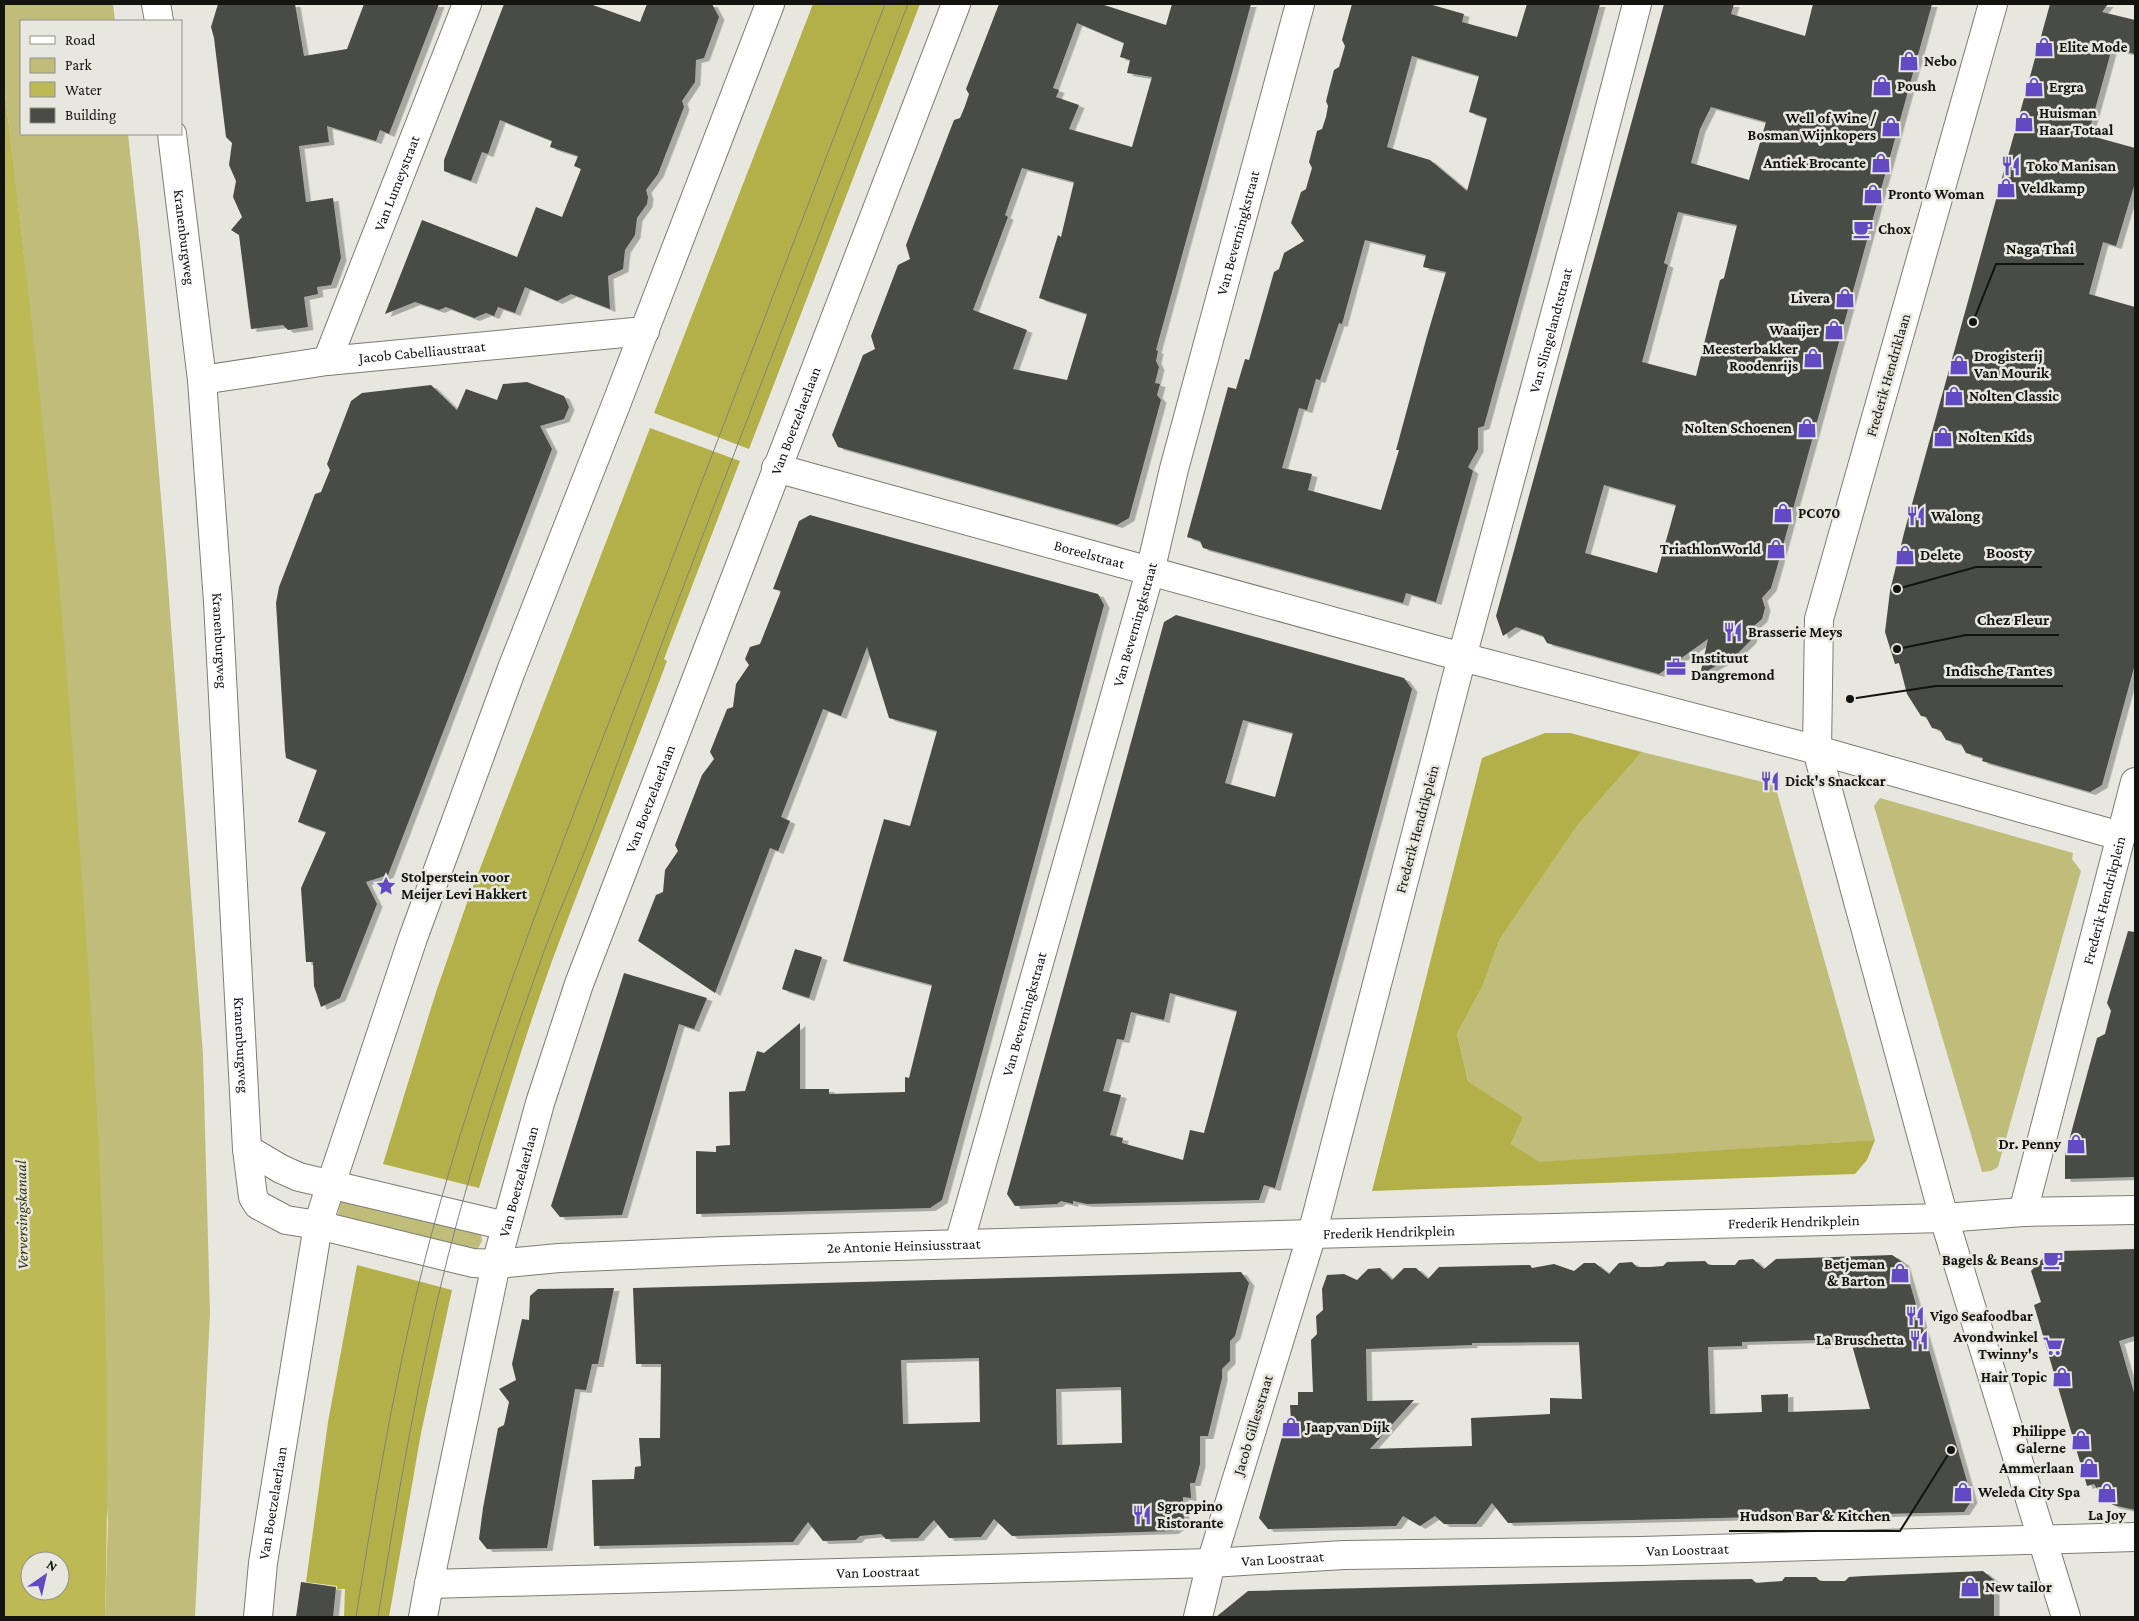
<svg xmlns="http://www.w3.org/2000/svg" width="2139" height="1621" font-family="'Crimson Pro',serif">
	<defs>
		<filter id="shadow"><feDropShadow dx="5.5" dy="3" stdDeviation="0" flood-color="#0004"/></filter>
	</defs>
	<rect width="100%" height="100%" fill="#e7e7e0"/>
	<path fill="#bfbd79" d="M4 4H113L115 21H21V134H128L140 245 166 558 203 1055 210 1313 195 1617H105L108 1523 25 266 4 85Z
		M1642 752 1775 785 1875 1140 1538 1163 1511 1144 1523 1117 1468 1081 1457 1034 1483 985 1500 939 1577 826Z
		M1880 798 2073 853 2072 859 2081 871 1998 1167 1991 1171 1982 1172 1874 806Z
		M341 1201 481 1233 482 1241 476 1252 337 1219Z"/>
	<path fill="#b3b04a" d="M813 4H920L749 449 654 413Z
		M650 428 740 461 664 659 667 661C630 761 589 861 552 961 525 1036 502 1112 479 1188L383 1164 436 992 469 897Z
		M1545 733H1570L1642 752 1577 826 1500 939 1483 985 1457 1034 1468 1081 1523 1117 1511 1144 1539 1162 1875 1140 1867 1160 1855 1174 1372 1191 1482 758Z
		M357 1265 452 1290 421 1433 389 1617H344L345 1589H337V1586L306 1582 328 1422Z"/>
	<path fill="#bdb954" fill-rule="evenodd" d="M4 85C24 252 43 418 59 584 69 692 76 800 84 908 101 1144 112 1380 105 1617H4ZM30 1561H60V1591H30Z"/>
	<path fill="#4a4b45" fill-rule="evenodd" filter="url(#shadow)" d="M218 4H295L304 56 347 49 364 4H439L389 134 380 130 376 141 327 126 329 142 299 146 306 202 333 198 341 258 331 285 317 287 318 294 304 297 308 327 288 330 283 325 251 329 239 235 231 230 242 217 233 197 236 181 229 165 232 143 226 137 214 38 211 27Z
		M504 4H590L640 22 647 4H712L719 17 704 58 696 60 695 82 682 101 684 107 658 174 646 190 648 197 647 204 637 218 635 235 625 250 623 269 608 276 610 309 571 294 557 301 525 287 515 313 498 307 494 316 486 313 474 318 446 307 439 310 415 302 385 314 422 220 517 257 536 207 562 217 581 169 574 166 578 156 550 147 552 141 500 120 488 154 482 152 471 181 444 171V160Z
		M999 4H1101L1166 25 1172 4H1251L1156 350 1158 351 1156 361 1159 367 1155 383 1160 384 1157 395 1161 400 1129 518 1117 525 838 447 832 435 863 355 875 349 871 336 898 265 910 259 906 245 954 120 960 118 965 106 969 94 966 89ZM1077 23 1124 43 1120 57 1130 60 1127 73 1152 77 1132 147 1069 129 1079 105 1056 97 1059 90 1053 88ZM1022 168 1074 182 1061 237 1058 235 1039 298 1087 314 1067 380 1013 369 1027 330 973 310 1008 217 1005 215Z
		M1352 4H1429L1464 14 1462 22 1517 37 1527 4H1600L1484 426 1478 428V449L1468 467 1473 471 1436 602 1406 593 1403 603 1203 548 1200 541 1187 537 1228 387 1236 389 1245 359 1249 360 1274 272 1279 269 1284 253 1304 241 1291 223 1301 192 1306 189 1309 178 1312 168 1309 162 1317 131 1322 129 1326 117 1328 106 1326 101 1334 70 1339 67 1345 46 1342 40ZM1412 56 1479 76 1469 112 1487 118 1467 191 1430 160 1387 147ZM1365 240 1426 255 1423 267 1446 272 1427 336 1396 450H1399L1381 510 1308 490 1312 474 1282 468 1299 408 1307 410 1316 379 1320 380 1339 323 1342 324Z
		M1664 4H1734L1731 14 1805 36 1813 4H1932L1776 571 1771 588 1762 598 1765 608 1762 619 1755 625 1751 640 1737 654 1700 675 1708 639 1659 674 1547 643 1543 636 1516 627 1503 636 1496 616ZM1711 107 1766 122 1749 180 1691 163 1700 129ZM1678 212 1737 225 1724 278 1720 280 1696 376 1642 362 1668 265 1664 263ZM1604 485 1676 505 1657 573 1585 553Z
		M2050 4H2108L2102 12 2135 20V54L2112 48 2088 135 2135 148V183L2116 246 2103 242 2089 294 2135 307V664L2102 785 2090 792 1982 761 1983 758 1966 753 1961 744 1946 740 1940 730 1932 728 1926 717 1921 716 1907 694 1899 663 1895 664 1885 632 1890 591 1904 533Z
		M527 382 564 396 569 407 564 419 540 426 552 449 388 875 366 882 377 904 340 998 321 1007 314 986 313 962H306L301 888 326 832 298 822 317 770 286 758 285 750 276 603 279 587 315 494 321 492 330 470 327 464 351 401 362 393 431 385 457 410 466 389 497 400 503 384Z
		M810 515 1098 594 1104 605 942 1200 930 1208 696 1214V1151L716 1152V1146L730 1145 729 1092 745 1091 757 1051 764 1053 800 1023V1089H829V1094L905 1092V1077L909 1078 932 985 843 961 884 819 910 826 937 731 889 718 867 647 841 716 823 709 781 817 790 821 778 851 770 848 715 993 638 941 656 895 663 892 665 870 678 851 675 845 702 775 714 759 710 752 727 709 733 707 736 684 749 665 745 659 750 647 760 644 781 591 773 589 799 521Z
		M1176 615 1404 678 1412 689 1405 715 1275 1188 1264 1185 1259 1200 1087 1204 1073 1201V1204L1061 1201 1057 1204 1015 1206 1007 1194 1164 622ZM1243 720 1293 733 1275 797 1225 783ZM1170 993 1237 1011 1204 1133 1190 1130 1183 1160 1122 1143 1123 1138 1110 1135 1121 1095 1103 1091 1117 1039 1124 1040 1131 1012 1164 1020Z
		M2128 931 2135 932V1177L2065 1179V1155L2097 1038 2105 1034 2108 1022 2111 1011 2107 1003Z
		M795 949 822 957 809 998 782 989Z
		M624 973 707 998 694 1029 679 1024 622 1215 560 1217 551 1206Z
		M2135 1249V1336L2119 1341 2135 1396V1510L2113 1505 2103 1498 2094 1484 2087 1486 2034 1305 2041 1302 2031 1271 2046 1255 2060 1251Z
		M1892 1255 1904 1263 1966 1478 1972 1500 1964 1512 1508 1523 1492 1503 1476 1524H1444L1435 1516 1420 1526 1403 1516 1396 1526 1268 1529 1259 1518 1285 1426 1291 1421 1290 1405H1298V1392H1313L1311 1340 1317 1334 1316 1316 1323 1310 1322 1289 1327 1275 1344 1274 1357 1280 1368 1269 1380 1268 1392 1280 1404 1268H1416L1428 1279 1439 1267 1530 1265 1532 1268 1554 1264 1574 1271 1584 1263H1595L1609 1274 1619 1263 1632 1262 1637 1267H1650L1663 1266 1667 1262 1705 1261 1709 1265H1735L1739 1260 1753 1259 1764 1269 1776 1259ZM1850 1338 1870 1409 1788 1412V1394L1761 1395 1762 1412 1710 1414 1708 1347 1742 1346V1342L1818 1340 1820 1346ZM1579 1342 1582 1399 1550 1398V1414L1471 1418 1472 1446 1370 1449 1414 1400 1367 1401 1366 1349 1472 1345V1343Z
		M1241 1272 1249 1283 1235 1336 1230 1341V1361L1222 1369V1378L1208 1436H1200V1464L1195 1483H1190L1191 1498 1183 1497 1184 1523 1173 1531 1012 1536 994 1519 981 1537 949 1538 934 1520 918 1538 886 1539 881 1534 860 1536 856 1540 823 1541 808 1522 793 1542 594 1546 592 1480 634 1479 635 1467 641 1466 639 1438H660L661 1364H636L633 1288ZM979 1358 980 1422 903 1424 901 1360ZM1121 1387 1122 1443 1057 1445 1056 1389Z
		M614 1288 598 1364H592L586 1390 575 1389 547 1548 487 1549 479 1539 483 1508 498 1428 504 1425 509 1402 499 1389 516 1380 512 1364 522 1319 529 1320 530 1296 538 1289Z
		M1983 1571 1994 1580V1617H1216L1248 1591 1684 1580 1752 1579 1756 1583 1767 1582 1782 1581 1785 1577H1816L1820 1581H1845L1849 1577 1864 1576Z
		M301 1582 336 1587 333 1617H296Z"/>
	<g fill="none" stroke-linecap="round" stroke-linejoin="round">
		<defs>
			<g id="street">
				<path d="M156 4 159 21"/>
				<path d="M1993 4 1819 619 1817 750 1944 1218 2066 1617"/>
				<path id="s1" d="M172 134 202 380 218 602 247 1149 253 1197 258 1205 286 1220 318 1225 473 1263 496 1264 559 1258 723 1251 1312 1234 1211 1563 1198 1617"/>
				<path id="s2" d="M327 361 467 4"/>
				<path id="s3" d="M202 380 327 361 645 331"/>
				<path id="s4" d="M776 468 1462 657 1583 211 1637 4"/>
				<path id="s5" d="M2120 836 1817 750 1462 657 1312 1234 1944 1218 2023 1212 2135 1210"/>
				<path d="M247 1149 281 1169 299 1177 506 1226"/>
				<path id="s6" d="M2023 1212 2135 782"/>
				<path id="s7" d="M959 1244 1150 572 1174 469 1300 4"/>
				<path id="s8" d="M429 1584 1211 1563 1344 1555 1641 1551 2135 1537"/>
				<path id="s9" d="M258 1617 263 1563 318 1225 331 1184 413 938 511 671 615 407 770 4"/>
				<path id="s10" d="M423 1617 429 1584 496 1264 540 1103 579 984 956 4"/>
			</g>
		</defs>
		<use href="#street" stroke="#7c7c76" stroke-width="30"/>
		<use href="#street" stroke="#fff" stroke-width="28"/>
		<path stroke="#82827d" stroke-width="1" d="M356 1617C378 1479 401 1341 439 1207 494 1011 570 823 643 635 724 425 804 214 885 4
			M378 1617C398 1496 418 1375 448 1256 475 1151 509 1048 546 946 561 906 579 867 594 827 694 551 803 278 908 4"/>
	</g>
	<defs>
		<symbol id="shop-bare" viewBox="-9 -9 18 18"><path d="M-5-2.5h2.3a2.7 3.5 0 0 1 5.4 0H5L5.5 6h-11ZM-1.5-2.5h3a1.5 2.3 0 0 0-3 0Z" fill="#624ac3" stroke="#e7e7e0" stroke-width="2.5" paint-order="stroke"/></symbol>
		<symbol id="restaurant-bare" viewBox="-9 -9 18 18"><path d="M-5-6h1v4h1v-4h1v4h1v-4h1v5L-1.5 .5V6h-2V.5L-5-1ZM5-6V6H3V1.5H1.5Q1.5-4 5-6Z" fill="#624ac3" stroke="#e7e7e0" stroke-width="2.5" paint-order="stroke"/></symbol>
		<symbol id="cafe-bare" viewBox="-9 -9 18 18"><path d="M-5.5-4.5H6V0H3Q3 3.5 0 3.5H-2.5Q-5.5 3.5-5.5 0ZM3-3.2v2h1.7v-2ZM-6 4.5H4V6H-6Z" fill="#624ac3" stroke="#e7e7e0" stroke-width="2.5" paint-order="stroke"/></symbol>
		<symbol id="office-bare" viewBox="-9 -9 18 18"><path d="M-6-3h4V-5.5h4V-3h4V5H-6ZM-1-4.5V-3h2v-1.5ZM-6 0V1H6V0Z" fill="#624ac3" stroke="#e7e7e0" stroke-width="2.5" paint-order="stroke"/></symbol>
		<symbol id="sight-bare" viewBox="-9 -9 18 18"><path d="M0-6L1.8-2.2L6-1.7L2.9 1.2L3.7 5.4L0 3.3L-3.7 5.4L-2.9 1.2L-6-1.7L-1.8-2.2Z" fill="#624ac3" stroke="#e7e7e0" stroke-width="2.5" paint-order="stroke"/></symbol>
		<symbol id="supermarket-bare" viewBox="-9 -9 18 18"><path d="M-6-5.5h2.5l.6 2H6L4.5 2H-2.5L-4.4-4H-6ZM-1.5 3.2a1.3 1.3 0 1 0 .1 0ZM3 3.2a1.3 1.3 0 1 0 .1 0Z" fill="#624ac3" stroke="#e7e7e0" stroke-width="2.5" paint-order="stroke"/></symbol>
	</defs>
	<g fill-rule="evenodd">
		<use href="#shop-bare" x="2030" y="33" width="28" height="28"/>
		<use href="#shop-bare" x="1895" y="47" width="28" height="28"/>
		<use href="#shop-bare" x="1868" y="72" width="28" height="28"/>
		<use href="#shop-bare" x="2020" y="73" width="28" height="28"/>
		<use href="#shop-bare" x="2010" y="108" width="28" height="28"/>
		<use href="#shop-bare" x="1877" y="113" width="28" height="28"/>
		<use href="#shop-bare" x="1867" y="149" width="28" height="28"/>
		<use href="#restaurant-bare" x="1997" y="152" width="28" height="28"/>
		<use href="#shop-bare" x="1992" y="174" width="28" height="28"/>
		<use href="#shop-bare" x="1859" y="180" width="28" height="28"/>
		<use href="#cafe-bare" x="1849" y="215" width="28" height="28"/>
		<use href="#shop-bare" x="1831" y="284" width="28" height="28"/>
		<use href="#shop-bare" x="1820" y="316" width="28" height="28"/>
		<use href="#shop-bare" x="1799" y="344" width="28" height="28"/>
		<use href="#shop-bare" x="1945" y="351" width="28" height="28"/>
		<use href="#shop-bare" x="1940" y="382" width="28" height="28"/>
		<use href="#shop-bare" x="1793" y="414" width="28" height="28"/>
		<use href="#shop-bare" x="1929" y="423" width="28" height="28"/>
		<use href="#shop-bare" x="1769" y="499" width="28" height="28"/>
		<use href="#restaurant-bare" x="1902" y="502" width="28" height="28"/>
		<use href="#shop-bare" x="1762" y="535" width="28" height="28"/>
		<use href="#shop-bare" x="1891" y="541" width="28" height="28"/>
		<use href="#restaurant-bare" x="1719" y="618" width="28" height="28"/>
		<use href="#office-bare" x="1662" y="653" width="28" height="28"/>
		<use href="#restaurant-bare" x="1756" y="767" width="28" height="28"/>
		<use href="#sight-bare" x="372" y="872" width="28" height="28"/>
		<use href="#shop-bare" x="2062" y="1130" width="28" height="28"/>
		<use href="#cafe-bare" x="2039" y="1246" width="28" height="28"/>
		<use href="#shop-bare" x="1886" y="1259" width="28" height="28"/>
		<use href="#restaurant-bare" x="1901" y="1302" width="28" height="28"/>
		<use href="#restaurant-bare" x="1905" y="1326" width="28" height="28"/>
		<use href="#supermarket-bare" x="2039" y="1332" width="28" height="28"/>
		<use href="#shop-bare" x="2048" y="1363" width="28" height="28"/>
		<use href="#shop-bare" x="1277" y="1413" width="28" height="28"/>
		<use href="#shop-bare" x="2067" y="1426" width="28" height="28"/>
		<use href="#shop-bare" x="2075" y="1454" width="28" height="28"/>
		<use href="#shop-bare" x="1949" y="1478" width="28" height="28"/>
		<use href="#shop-bare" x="2093" y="1479" width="28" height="28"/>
		<use href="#restaurant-bare" x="1128" y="1501" width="28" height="28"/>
		<use href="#shop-bare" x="1956" y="1573" width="28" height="28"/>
	</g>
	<g text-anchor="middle" stroke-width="5" stroke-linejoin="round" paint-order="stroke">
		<g font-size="15" font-weight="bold" fill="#131310" stroke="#e7e7e0" text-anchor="start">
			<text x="2059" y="52">Elite Mode</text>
			<text x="1924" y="66">Nebo</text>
			<text x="1897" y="91">Poush</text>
			<text x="2049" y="92">Ergra</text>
			<text x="2039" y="118">Huisman<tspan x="2039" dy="17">Haar Totaal</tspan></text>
			<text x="1876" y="123" text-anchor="end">Well of Wine /<tspan x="1876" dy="17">Bosman Wijnkopers</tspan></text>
			<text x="1866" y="168" text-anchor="end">Antiek Brocante</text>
			<text x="2026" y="171">Toko Manisan</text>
			<text x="2021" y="193">Veldkamp</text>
			<text x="1888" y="199">Pronto Woman</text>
			<text x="1878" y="234">Chox</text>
			<text x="1830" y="303" text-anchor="end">Livera</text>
			<text x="1819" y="335" text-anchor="end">Waaijer</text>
			<text x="1798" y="354" text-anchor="end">Meesterbakker<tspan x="1798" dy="17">Roodenrijs</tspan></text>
			<text x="1974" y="361">Drogisterij<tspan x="1974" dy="17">Van Mourik</tspan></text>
			<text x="1969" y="401">Nolten Classic</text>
			<text x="1792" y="433" text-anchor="end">Nolten Schoenen</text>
			<text x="1958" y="442">Nolten Kids</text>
			<text x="1798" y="518">PC070</text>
			<text x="1931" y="521">Walong</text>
			<text x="1761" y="554" text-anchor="end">TriathlonWorld</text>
			<text x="1920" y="560">Delete</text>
			<text x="1748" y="637">Brasserie Meys</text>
			<text x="1691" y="663">Instituut<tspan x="1691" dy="17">Dangremond</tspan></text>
			<text x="1785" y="786">Dick's Snackcar</text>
			<text x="401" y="882">Stolperstein voor<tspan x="401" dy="17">Meijer Levi Hakkert</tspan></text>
			<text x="2061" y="1149" text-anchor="end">Dr. Penny</text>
			<text x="2038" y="1265" text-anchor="end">Bagels &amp; Beans</text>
			<text x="1885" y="1269" text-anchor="end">Betjeman<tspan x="1885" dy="17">&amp; Barton</tspan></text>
			<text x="1930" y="1321">Vigo Seafoodbar</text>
			<text x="2038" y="1342" text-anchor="end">Avondwinkel<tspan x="2038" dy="17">Twinny's</tspan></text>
			<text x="1904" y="1345" text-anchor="end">La Bruschetta</text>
			<text x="2047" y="1382" text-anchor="end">Hair Topic</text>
			<text x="1306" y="1432">Jaap van Dijk</text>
			<text x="2066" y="1436" text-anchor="end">Philippe<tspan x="2066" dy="17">Galerne</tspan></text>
			<text x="2074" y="1473" text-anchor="end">Ammerlaan</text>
			<text x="1978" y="1497">Weleda City Spa</text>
			<text x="1157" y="1511">Sgroppino<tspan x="1157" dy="17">Ristorante</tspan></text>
			<text x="2107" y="1520" text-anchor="middle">La Joy</text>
			<text x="1985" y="1592">New tailor</text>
		</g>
		<g font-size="15" fill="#131310" stroke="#e7e7e0">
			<text dy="5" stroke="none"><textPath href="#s2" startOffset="191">Van Lumeystraat</textPath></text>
			<text dy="5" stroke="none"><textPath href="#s7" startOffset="1049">Van Beverningkstraat</textPath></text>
			<text dy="5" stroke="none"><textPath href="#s1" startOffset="104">Kranenburgweg</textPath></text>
			<text dy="5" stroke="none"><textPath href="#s4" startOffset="1050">Van Slingelandtstraat</textPath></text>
			<text dy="5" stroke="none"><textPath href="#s3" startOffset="222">Jacob Cabelliaustraat</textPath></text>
			<text transform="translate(1888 375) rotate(-74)" y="5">Frederik Hendriklaan</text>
			<text dy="5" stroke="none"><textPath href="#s10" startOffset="1256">Van Boetzelaerlaan</textPath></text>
			<text dy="5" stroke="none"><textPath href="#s4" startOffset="325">Boreelstraat</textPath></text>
			<text dy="5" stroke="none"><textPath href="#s7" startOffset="644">Van Beverningkstraat</textPath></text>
			<text dy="5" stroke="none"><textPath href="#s1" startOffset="509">Kranenburgweg</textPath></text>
			<text dy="5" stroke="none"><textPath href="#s10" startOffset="851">Van Boetzelaerlaan</textPath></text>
			<text transform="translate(1417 829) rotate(-75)" y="5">Frederik Hendrikplein</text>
			<text dy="5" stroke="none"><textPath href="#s6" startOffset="322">Frederik Hendrikplein</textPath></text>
			<text dy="5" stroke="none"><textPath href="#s7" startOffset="239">Van Beverningkstraat</textPath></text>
			<text dy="5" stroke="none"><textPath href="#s1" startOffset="914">Kranenburgweg</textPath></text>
			<text dy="5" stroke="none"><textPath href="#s10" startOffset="446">Van Boetzelaerlaan</textPath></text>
			<text dy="5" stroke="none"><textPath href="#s5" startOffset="1760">Frederik Hendrikplein</textPath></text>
			<text dy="5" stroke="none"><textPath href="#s5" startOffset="1355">Frederik Hendrikplein</textPath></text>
			<text dy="5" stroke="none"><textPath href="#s1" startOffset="1731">2e Antonie Heinsiusstraat</textPath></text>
			<text transform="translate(1253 1425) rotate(-73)" y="5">Jacob Gillesstraat</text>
			<text dy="5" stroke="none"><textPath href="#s9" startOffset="115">Van Boetzelaerlaan</textPath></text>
			<text dy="5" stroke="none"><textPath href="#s8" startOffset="1259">Van Loostraat</textPath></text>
			<text dy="5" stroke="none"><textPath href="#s8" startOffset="854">Van Loostraat</textPath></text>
			<text dy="5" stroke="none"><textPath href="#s8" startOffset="449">Van Loostraat</textPath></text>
		</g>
		<g font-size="16" font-style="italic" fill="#39370b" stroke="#e7e7e0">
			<text transform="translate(21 1215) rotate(-91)" y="6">Verversingskanaal</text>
		</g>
	</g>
	<path fill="none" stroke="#131310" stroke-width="2" d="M1973 322L1996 264H2084M1897 589L1976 567H2042M1897 649L1966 635H2059M1850 699L1936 686H2063M1951 1450L1900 1531H1729"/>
	<g fill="#131310" stroke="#e7e7e0" stroke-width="2">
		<circle cx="1973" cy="322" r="5"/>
		<circle cx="1897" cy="589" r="5"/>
		<circle cx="1897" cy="649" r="5"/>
		<circle cx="1850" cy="699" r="5"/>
		<circle cx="1951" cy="1450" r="5"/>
	</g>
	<g font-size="16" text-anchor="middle" font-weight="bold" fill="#131310" stroke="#e7e7e0" stroke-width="5" stroke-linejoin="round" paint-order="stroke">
		<text x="2040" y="254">Naga Thai</text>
		<text x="2009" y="558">Boosty</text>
		<text x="2013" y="625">Chez Fleur</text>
		<text x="1999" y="676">Indische Tantes</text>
		<text x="1815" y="1521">Hudson Bar &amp; Kitchen</text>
	</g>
	<rect width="2139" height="1621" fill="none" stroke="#131310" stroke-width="10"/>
	<rect x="20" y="20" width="162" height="115" fill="#e7e7e0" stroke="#92928d"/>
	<rect x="30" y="36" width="25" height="8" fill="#ffffff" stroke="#92928d"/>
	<text x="65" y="45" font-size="15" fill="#131310">Road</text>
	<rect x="30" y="58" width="25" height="15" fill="#bfbd79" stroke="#92928d"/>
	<text x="65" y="70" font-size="15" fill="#131310">Park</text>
	<rect x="30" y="82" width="25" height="15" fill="#bdb954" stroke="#92928d"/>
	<text x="65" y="95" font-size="15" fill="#131310">Water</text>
	<rect x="30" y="108" width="25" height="15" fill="#4a4b45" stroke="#92928d"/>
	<text x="65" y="120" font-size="15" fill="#131310">Building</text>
	<g transform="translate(45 1576) rotate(34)"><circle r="24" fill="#e7e7e0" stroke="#92928d"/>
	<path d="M0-4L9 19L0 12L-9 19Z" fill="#624ac3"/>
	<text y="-8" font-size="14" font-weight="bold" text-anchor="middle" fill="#131310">N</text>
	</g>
</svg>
